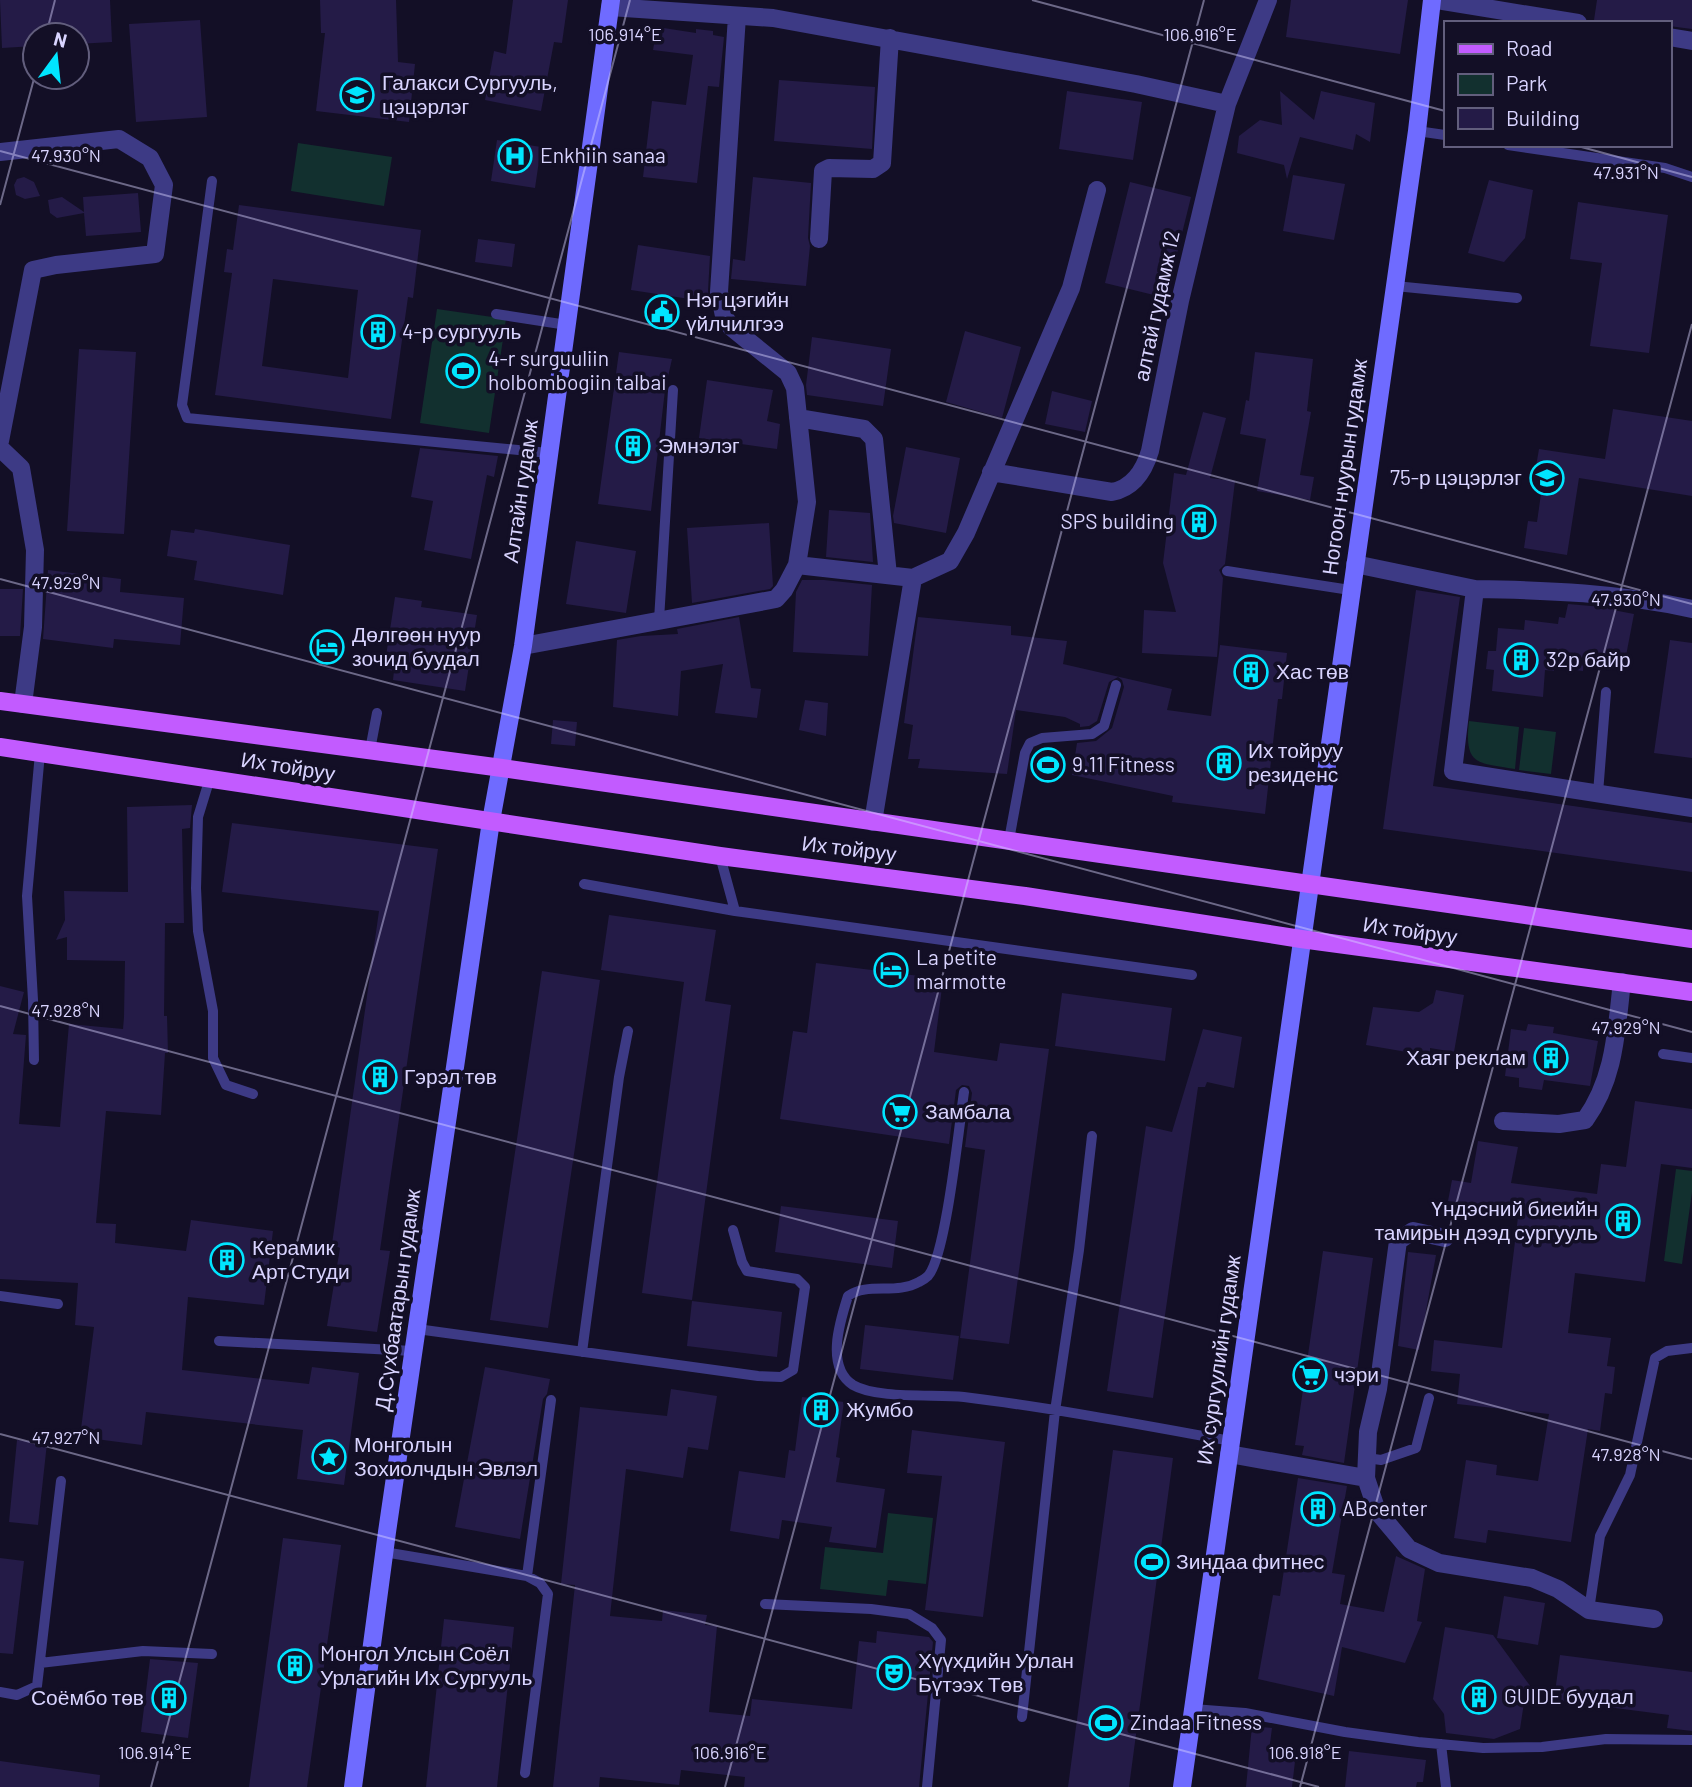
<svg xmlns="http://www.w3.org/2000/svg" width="1692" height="1787" font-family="Barlow,sans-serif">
	<rect width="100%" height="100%" fill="#130f26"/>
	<path fill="#12302f" d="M298 143 392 157 384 206 291 191Z
		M437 309 506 319 489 433 420 423Z
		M1469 721 1519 727 1515 769C1477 763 1464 765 1469 721Z
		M1524 728 1556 732 1551 774 1519 770Z
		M1676 1169 1692 1171V1192L1682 1264 1664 1261Z
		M888 1513 933 1518 926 1584 888 1580 886 1596 820 1589 825 1547 883 1553Z"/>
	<path fill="#241b47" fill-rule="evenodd" d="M0 0H110L112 42 77 44V35H35V46L2 48Z
		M320 0H396L398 62 415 64 409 122 316 111 325 33H321Z
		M513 0H568L562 43 554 42 541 111 485 100 494 51 506 54Z
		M1291 0H1408L1400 54 1286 37Z
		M1597 0H1692V29L1669 26V23H1614L1594 20Z
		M200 20 207 117 136 122 129 24Z
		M657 27 696 33V29L713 31V35L724 37 719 87 708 86 697 183 643 177 652 101 686 105 693 55 653 50Z
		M779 80 875 87 872 149 774 141Z
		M1067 91 1142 102 1133 160 1059 149Z
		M1280 91 1314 120 1321 91 1375 103 1370 142 1356 134 1353 150 1300 137 1287 179 1284 165 1237 153 1239 136 1260 120 1282 125Z
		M497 140 541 147 535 188 491 181Z
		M1293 175 1345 184 1334 240 1283 231Z
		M24 177 34 182 40 196 25 199 16 195 14 185 17 179Z
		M753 177 811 183 808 238 810 246 806 286 731 279 733 259 745 261Z
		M1489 180 1533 190 1525 238 1504 262 1468 253Z
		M1130 182 1191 197 1166 298 1105 283Z
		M138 193 141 232 86 236 84 213 57 218 50 213 48 200 62 197 84 212 83 197Z
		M1578 202 1668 215 1649 353 1590 346 1602 263 1570 259Z
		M239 205 421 230 413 298 408 297 391 419 215 395 232 273 224 272 227 249 233 250ZM273 279 358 290 348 378 262 366Z
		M478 239 515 244 512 267 475 262Z
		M638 245 710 256 708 291 709 302 631 290Z
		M965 331 1021 347 1002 418 946 402Z
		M812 337 891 349 883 406 807 395 806 385Z
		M79 349 136 352 124 534 67 531Z
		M619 352 672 359 665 390 651 511 598 504Z
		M1255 352 1313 359 1307 411 1311 412 1300 475 1314 477 1310 500 1257 491 1266 439 1240 434 1246 400 1249 401Z
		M707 380 773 390 767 421 780 424 777 449 699 438Z
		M1052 391 1092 401 1085 432 1045 424Z
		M1613 409 1692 421V496L1579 478 1567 555 1524 548 1528 521 1537 522 1543 480 1534 478 1539 449 1605 459Z
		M1203 412 1226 418 1210 478 1235 481 1225 564 1219 570 1223 578 1217 657 1142 653 1144 610 1176 612 1163 563 1174 473 1186 475Z
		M906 447 960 458 946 533 894 523 893 516Z
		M420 448 498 456 494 477 487 475 471 559 424 550 433 501 411 497Z
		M829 510 870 513 873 562 826 557Z
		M769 523 773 586 770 589 692 603 687 528Z
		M195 529 290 545 283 595 194 580 197 561 167 556 171 530 194 533Z
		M576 541 636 551 626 613 566 604Z
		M48 570 121 579 120 592 184 598 180 645 114 639 113 648 43 639Z
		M802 580H824L872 585 868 656 793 652 796 592Z
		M0 589H23L20 636H0Z
		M1416 590 1460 597 1433 786 1692 823V872L1383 829Z
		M395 597 422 601 421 607 477 615 465 691 393 680 394 671 384 669Z
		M1568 604 1614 608 1613 610 1634 614 1625 661 1584 653 1583 671 1554 667V671L1545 670 1543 697 1492 691 1494 670 1486 669 1488 651H1496L1498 628 1524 630 1525 620 1558 624 1559 617 1565 618Z
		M739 617 751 688 761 689 757 718 715 713 723 664 681 671 678 716 613 707 617 640 641 636 678 634 677 629Z
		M918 617 1011 626V635L1067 641 1063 664 1172 689 1167 710 1211 716 1220 645 1287 653 1282 699H1278L1265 814 1172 802 1173 796 1072 775 1077 743 1096 741 1112 728 1124 687 1122 680 1118 677 1109 682 1097 721 1089 726 1080 727V724L1065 717 1016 710 1007 774 918 768 920 759H908L913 725 904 723Z
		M1670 640 1692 643V758L1654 753Z
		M805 700 828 703 826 736 799 730Z
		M553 720 577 722 575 746 551 744Z
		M192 805 190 828 182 829 184 923H165L164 1016H167L168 1053H165L161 1115 106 1111 96 1223 116 1224 115 1243 186 1251 191 1220 273 1231 264 1305 188 1297 182 1370 309 1384 312 1367 359 1373 344 1485 297 1479 303 1430 146 1412 142 1445 80 1437 94 1327 75 1325 78 1283 0 1279V986L24 992 13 1034 26 1035 19 1124 60 1127 69 1024 123 1029 124 1017 125 961 67 960V937L56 940 65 920 64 891 128 892 127 807Z
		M232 823 438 849 380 1250 390 1251 377 1332 327 1326 340 1248 332 1244 379 911 222 892Z
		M609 915 716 930 705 1001 731 1005 692 1300 642 1293 684 982 601 970Z
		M816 963 943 979 934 1052 997 1061 1000 1043 1049 1049 1009 1344 960 1338 985 1150 965 1147 972 1093 969 1086 962 1085 956 1090 949 1144 780 1119 793 1031 807 1033Z
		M542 971 600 980 548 1328 490 1320Z
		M1436 990 1464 995 1454 1052 1430 1048V1056L1366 1045 1373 1007 1419 1012 1433 1003Z
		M1062 993 1172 1008 1165 1061 1055 1046Z
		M1528 1024 1554 1027 1553 1033 1598 1041 1590 1086 1544 1080 1542 1090 1519 1087V1078L1505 1076 1511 1029 1526 1031Z
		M1203 1029 1242 1037 1234 1088 1207 1082 1205 1087H1198L1153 1398 1107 1391 1146 1126 1172 1132Z
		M1635 1101 1692 1109V1168L1661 1164 1645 1282 1575 1273 1568 1333 1611 1338 1607 1366 1615 1367 1612 1394 1605 1393 1600 1431 1588 1429 1571 1542 1488 1530 1486 1543 1454 1538 1466 1460 1497 1465 1496 1475 1538 1481 1549 1414 1457 1404 1460 1374 1431 1371 1434 1340 1502 1348 1518 1217 1448 1201 1452 1180 1471 1183 1478 1141 1518 1147 1511 1183 1597 1194 1601 1164 1626 1167Z
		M781 1206 898 1221 892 1268 775 1252Z
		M1323 1251 1373 1258 1344 1463 1302 1455 1304 1446 1295 1445Z
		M1408 1252 1436 1255 1419 1350 1398 1346Z
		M692 1301 782 1312 777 1357 687 1346Z
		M865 1325 959 1336 953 1380 860 1369Z
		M485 1367 550 1379 547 1394 543 1399 520 1539 455 1527Z
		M671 1389 717 1396 708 1450 688 1447 683 1478 626 1469 610 1616 662 1621 663 1610 707 1615 705 1625 717 1626 709 1712 750 1716 752 1699 852 1709 859 1641 876 1643 877 1631 929 1637 933 1642 919 1787H744L745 1777 681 1770 679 1785 600 1777 599 1787H553L575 1585 561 1584 580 1407 667 1416Z
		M802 1397 844 1402 836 1457 840 1458 836 1482 885 1489 876 1548 829 1542 832 1527 782 1520 779 1539 730 1531 739 1471 785 1478 789 1450 795 1451Z
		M912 1430 1005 1442 983 1617 925 1610 942 1476 907 1473Z
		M17 1440 47 1443 38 1525 9 1522Z
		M1113 1450 1173 1458 1129 1787H1068Z
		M1298 1478 1347 1486 1332 1573 1345 1575 1340 1604 1384 1612 1396 1556 1425 1569 1417 1621 1422 1622 1405 1663 1342 1647 1334 1696 1258 1679 1273 1595 1280 1596Z
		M283 1538 341 1545 307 1787H249Z
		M0 1558 24 1561 13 1654 0 1653Z
		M1504 1596 1545 1603 1538 1645 1497 1638Z
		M444 1619 514 1627 497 1787H426Z
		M1445 1627 1493 1635 1539 1698 1525 1696 1520 1729 1494 1739 1446 1733 1444 1714 1433 1699Z
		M1560 1655 1692 1672V1731L1667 1728 1669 1715 1554 1700Z
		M150 1659 198 1663 188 1738 141 1732Z
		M1252 1726 1272 1728 1269 1751 1296 1753 1292 1787H1246Z
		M1349 1751 1426 1760 1423 1782H1417L1416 1787H1345Z
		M0 1761 100 1775 99 1787H0Z"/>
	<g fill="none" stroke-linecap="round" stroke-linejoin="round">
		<path stroke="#3d3a85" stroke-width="10" d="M1417 131 1445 135
			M1508 145 1665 168 1692 177
			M212 181 182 405 187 418 549 453
			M1395 286 1517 298
			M496 314 567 325
			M1227 571 1350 590
			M659 620 673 390
			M370 750 377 713
			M210 778 198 817 196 888 198 931 213 1011V1058L226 1085 253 1094
			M1598 793 1606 692
			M1009 840 1025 753 1030 743 1042 738 1092 734 1104 726 1116 685
			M720 856 735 911 1192 975
			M584 884 735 911
			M1663 1054 1692 1058
			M34 1060 33 1000 27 896 40 753
			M964 1092C959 1126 946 1256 928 1276 927 1277 921 1281 919 1282 896 1295 868 1282 848 1296 840 1321 825 1367 853 1385 876 1399 935 1394 964 1397 1053 1408 1142 1425 1231 1441
			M0 1296 58 1304
			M417 1329 758 1376 781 1377 793 1370 805 1287 797 1279 747 1271 742 1262 733 1230
			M219 1341 413 1351
			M582 1352 619 1077 628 1031
			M1367 1458 1381 1460 1416 1448 1429 1398
			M384 1552 527 1576 540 1583 548 1594 525 1773
			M527 1576 551 1400
			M765 1604 871 1609 909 1614 932 1628 941 1640 927 1787
			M1589 1610 1600 1536 1630 1475 1655 1358 1667 1351 1692 1348
			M40 1663 143 1651 212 1654
			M0 1692 17 1695 37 1686 61 1481
			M1193 1709 1245 1713 1345 1732 1418 1742 1483 1748 1542 1747 1606 1739 1692 1740
			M1022 1717 1055 1411 1079 1250 1092 1136
			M1441 1744 1446 1787"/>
		<path stroke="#3d3a85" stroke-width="18" d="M1437 0 1578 23
			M610 7 773 18 1136 84 1227 104
			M737 16 719 292 724 316 731 327 788 373 795 388 807 502 797 565
			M1669 37 1692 41
			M0 152 119 139 150 158 164 185 155 254 56 265 33 270 0 441
			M819 239 823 171 829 168 873 169 882 163 890 38
			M798 418 864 429 874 439 888 575
			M0 448 21 468 35 550 33 627 23 704
			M991 472 1112 492C1133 488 1144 471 1150 451L1180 301 1227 104 1268 0
			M1355 564 1475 589 1453 771 1692 808
			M1475 589C1548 590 1620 593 1692 609
			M523 646 776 599 784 590 797 565 913 578
			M873 822 913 578 950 561 966 533 1071 288 1097 190
			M1503 1121 1559 1124 1585 1120C1615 1078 1616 1032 1622 982
			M1445 1238 1413 1231 1398 1241 1378 1389 1368 1432 1366 1478 1377 1511 1409 1549 1439 1563 1532 1578 1558 1589 1589 1610 1654 1619
			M1229 1454 1366 1478"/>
		<path stroke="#6f6bff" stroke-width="18" d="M353 1787 387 1532 491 821 523 646 611 0
			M1182 1787 1417 131 1432 0"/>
		<path stroke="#c25bff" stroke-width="18" d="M0 701 502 768 1692 939
			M0 747 720 856 1025 896 1301 939 1692 992"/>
	</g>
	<path fill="none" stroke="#d9d4ff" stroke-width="2" stroke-opacity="0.45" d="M1032 0 1445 111M46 35 55 0M1574 145 1692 177M0 151 1692 604M0 205 35 75M0 579 1692 1032M0 1006 1692 1459M0 1434 1319 1787M151 1787 630 0M725 1787 1204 0M1300 1787 1692 324"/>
	<defs>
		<symbol id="school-ring" viewBox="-11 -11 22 22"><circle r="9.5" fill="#130f26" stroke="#00e5ff" stroke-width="1.5"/><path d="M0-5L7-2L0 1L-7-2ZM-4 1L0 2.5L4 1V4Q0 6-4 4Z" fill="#00e5ff"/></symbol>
		<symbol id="hospital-ring" viewBox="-11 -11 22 22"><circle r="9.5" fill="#130f26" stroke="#00e5ff" stroke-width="1.5"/><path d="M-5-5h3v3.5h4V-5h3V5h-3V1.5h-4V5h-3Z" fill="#00e5ff"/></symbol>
		<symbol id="civic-ring" viewBox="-11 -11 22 22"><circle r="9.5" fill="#130f26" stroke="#00e5ff" stroke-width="1.5"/><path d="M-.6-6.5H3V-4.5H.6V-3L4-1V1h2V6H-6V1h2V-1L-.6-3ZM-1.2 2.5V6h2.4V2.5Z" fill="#00e5ff"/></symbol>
		<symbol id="building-ring" viewBox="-11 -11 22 22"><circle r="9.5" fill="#130f26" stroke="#00e5ff" stroke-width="1.5"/><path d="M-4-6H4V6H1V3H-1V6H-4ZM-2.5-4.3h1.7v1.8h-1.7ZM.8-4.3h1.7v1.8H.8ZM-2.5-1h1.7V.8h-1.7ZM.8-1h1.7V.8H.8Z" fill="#00e5ff"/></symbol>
		<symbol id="stadium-ring" viewBox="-11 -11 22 22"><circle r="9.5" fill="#130f26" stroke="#00e5ff" stroke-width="1.5"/><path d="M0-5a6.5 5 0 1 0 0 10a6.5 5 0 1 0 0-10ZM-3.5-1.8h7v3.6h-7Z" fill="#00e5ff"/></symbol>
		<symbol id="hotel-ring" viewBox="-11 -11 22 22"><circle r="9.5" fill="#130f26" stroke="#00e5ff" stroke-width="1.5"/><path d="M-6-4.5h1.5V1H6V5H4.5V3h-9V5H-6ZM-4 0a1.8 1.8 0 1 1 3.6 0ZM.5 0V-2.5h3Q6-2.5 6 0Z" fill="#00e5ff"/></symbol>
		<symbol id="supermarket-ring" viewBox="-11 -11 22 22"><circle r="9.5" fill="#130f26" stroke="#00e5ff" stroke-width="1.5"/><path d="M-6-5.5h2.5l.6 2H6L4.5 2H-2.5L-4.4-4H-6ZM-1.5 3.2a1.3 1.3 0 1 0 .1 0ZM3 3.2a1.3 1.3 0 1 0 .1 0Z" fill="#00e5ff"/></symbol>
		<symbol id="sight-ring" viewBox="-11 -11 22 22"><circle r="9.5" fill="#130f26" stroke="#00e5ff" stroke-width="1.5"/><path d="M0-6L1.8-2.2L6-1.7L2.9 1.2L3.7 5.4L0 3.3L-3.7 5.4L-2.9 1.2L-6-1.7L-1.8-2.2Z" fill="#00e5ff"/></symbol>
		<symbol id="theatre-ring" viewBox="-11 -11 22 22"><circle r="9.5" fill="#130f26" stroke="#00e5ff" stroke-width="1.5"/><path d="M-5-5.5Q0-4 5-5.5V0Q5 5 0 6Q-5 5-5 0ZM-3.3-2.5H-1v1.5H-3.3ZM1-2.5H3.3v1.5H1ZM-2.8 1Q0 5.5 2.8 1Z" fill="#00e5ff"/></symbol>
	</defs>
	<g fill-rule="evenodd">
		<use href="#school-ring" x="338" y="76" width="38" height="38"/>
		<use href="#hospital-ring" x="496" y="137" width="38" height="38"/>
		<use href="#civic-ring" x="643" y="293" width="38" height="38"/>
		<use href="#building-ring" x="359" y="313" width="38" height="38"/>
		<use href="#stadium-ring" x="444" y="352" width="38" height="38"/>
		<use href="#building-ring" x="614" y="427" width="38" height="38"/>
		<use href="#school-ring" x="1528" y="459" width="38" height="38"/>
		<use href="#building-ring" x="1180" y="503" width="38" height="38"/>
		<use href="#hotel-ring" x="308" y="628" width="38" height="38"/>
		<use href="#building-ring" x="1502" y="641" width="38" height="38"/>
		<use href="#building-ring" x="1232" y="653" width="38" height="38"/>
		<use href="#building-ring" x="1205" y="744" width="38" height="38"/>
		<use href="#stadium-ring" x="1029" y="746" width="38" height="38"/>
		<use href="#hotel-ring" x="872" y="951" width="38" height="38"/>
		<use href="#building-ring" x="1532" y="1039" width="38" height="38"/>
		<use href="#building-ring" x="361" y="1058" width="38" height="38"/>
		<use href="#supermarket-ring" x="881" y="1093" width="38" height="38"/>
		<use href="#building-ring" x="1604" y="1202" width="38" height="38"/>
		<use href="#building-ring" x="208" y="1241" width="38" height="38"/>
		<use href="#supermarket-ring" x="1291" y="1356" width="38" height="38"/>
		<use href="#building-ring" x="802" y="1391" width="38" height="38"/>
		<use href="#sight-ring" x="310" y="1438" width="38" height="38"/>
		<use href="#building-ring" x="1299" y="1490" width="38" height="38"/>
		<use href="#stadium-ring" x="1133" y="1543" width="38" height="38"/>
		<use href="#building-ring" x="276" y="1647" width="38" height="38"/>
		<use href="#theatre-ring" x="875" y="1654" width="38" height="38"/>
		<use href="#building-ring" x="1460" y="1678" width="38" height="38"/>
		<use href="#building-ring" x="150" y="1679" width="38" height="38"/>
		<use href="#stadium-ring" x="1087" y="1704" width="38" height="38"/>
	</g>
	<g text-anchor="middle" stroke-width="7" stroke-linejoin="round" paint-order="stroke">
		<g font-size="21" fill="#d9d4ff" stroke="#130f26" text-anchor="start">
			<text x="382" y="90">Галакси Сургууль,<tspan x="382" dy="24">цэцэрлэг</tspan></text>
			<text x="540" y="163">Enkhiin sanaa</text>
			<text x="686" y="307">Нэг цэгийн<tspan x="686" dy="24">үйлчилгээ</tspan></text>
			<text x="402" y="339">4-р сургууль</text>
			<text x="488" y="366">4-r surguuliin<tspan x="488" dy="24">holbombogiin talbai</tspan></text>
			<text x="658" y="453">Эмнэлэг</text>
			<text x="1522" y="485" text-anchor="end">75-р цэцэрлэг</text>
			<text x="1174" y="529" text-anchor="end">SPS building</text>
			<text x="352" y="642">Дөлгөөн нуур<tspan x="352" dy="24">зочид буудал</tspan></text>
			<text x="1546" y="667">32р байр</text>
			<text x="1276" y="679">Хас төв</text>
			<text x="1248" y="758">Их тойруу<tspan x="1248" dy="24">резиденс</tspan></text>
			<text x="1072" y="772">9.11 Fitness</text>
			<text x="916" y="965">La petite<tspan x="916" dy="24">marmotte</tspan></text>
			<text x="1526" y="1065" text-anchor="end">Хаяг реклам</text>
			<text x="404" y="1084">Гэрэл төв</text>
			<text x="925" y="1119">Замбала</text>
			<text x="1598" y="1216" text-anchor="end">Үндэсний биеийн<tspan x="1598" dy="24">тамирын дээд сургууль</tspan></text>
			<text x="252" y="1255">Керамик<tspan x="252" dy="24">Арт Студи</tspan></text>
			<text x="1334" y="1382">чэри</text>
			<text x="846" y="1417">Жумбо</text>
			<text x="354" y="1452">Монголын<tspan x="354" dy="24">Зохиолчдын Эвлэл</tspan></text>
			<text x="1342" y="1516">ABcenter</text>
			<text x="1176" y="1569">Зиндаа фитнес</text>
			<text x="320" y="1661">Mонгол Улсын Соёл<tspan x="320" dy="24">Урлагийн Их Сургууль</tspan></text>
			<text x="918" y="1668">Хүүхдийн Урлан<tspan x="918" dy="24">Бүтээх Төв</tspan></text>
			<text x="1504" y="1704">GUIDE буудал</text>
			<text x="144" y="1705" text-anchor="end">Соёмбо төв</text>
			<text x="1130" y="1730">Zindaa Fitness</text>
		</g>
		<g font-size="21" fill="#d9d4ff" stroke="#130f26">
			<text transform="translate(1157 306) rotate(-78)" y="7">алтай гудамж 12</text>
			<text transform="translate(1345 467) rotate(-82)" y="7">Ногоон нуурын гудамж</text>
			<text transform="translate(521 491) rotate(-82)" y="7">Алтайн гудамж</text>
			<text transform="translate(288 767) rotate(9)" y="7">Их тойруу</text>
			<text transform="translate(849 849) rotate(7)" y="7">Их тойруу</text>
			<text transform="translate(1410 931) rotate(8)" y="7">Их тойруу</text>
			<text transform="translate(398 1300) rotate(-82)" y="7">Д.Сүхбаатарын гудамж</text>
			<text transform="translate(1219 1360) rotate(-82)" y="7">Их сургуулийн гудамж</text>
		</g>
	</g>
	<g font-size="18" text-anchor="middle" fill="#d9d4ff" stroke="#130f26" stroke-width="7" stroke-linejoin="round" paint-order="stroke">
		<text x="625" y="41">106.914°E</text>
		<text x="1200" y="41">106.916°E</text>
		<text x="66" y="162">47.930°N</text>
		<text x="1626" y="179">47.931°N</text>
		<text x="66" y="589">47.929°N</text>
		<text x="1626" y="606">47.930°N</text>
		<text x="66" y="1017">47.928°N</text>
		<text x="1626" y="1034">47.929°N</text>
		<text x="66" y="1444">47.927°N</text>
		<text x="1626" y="1461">47.928°N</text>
		<text x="155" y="1759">106.914°E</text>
		<text x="730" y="1759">106.916°E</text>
		<text x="1305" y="1759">106.918°E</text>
	</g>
	<rect x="1444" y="21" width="228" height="126" fill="#130f26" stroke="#625e7d" stroke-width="2"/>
	<rect x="1458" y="44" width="35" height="10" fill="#c25bff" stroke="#625e7d" stroke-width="2"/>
	<text x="1506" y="56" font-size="21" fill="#d9d4ff">Road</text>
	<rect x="1458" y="74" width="35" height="21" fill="#12302f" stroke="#625e7d" stroke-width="2"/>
	<text x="1506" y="91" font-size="21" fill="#d9d4ff">Park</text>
	<rect x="1458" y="108" width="35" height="21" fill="#241b47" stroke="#625e7d" stroke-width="2"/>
	<text x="1506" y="126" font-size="21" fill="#d9d4ff">Building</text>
	<g transform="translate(56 56) rotate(15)"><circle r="33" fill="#130f26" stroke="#625e7d" stroke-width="2"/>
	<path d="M0-5L12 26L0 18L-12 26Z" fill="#00e5ff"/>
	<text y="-10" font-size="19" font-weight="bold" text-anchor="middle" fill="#d9d4ff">N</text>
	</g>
</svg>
